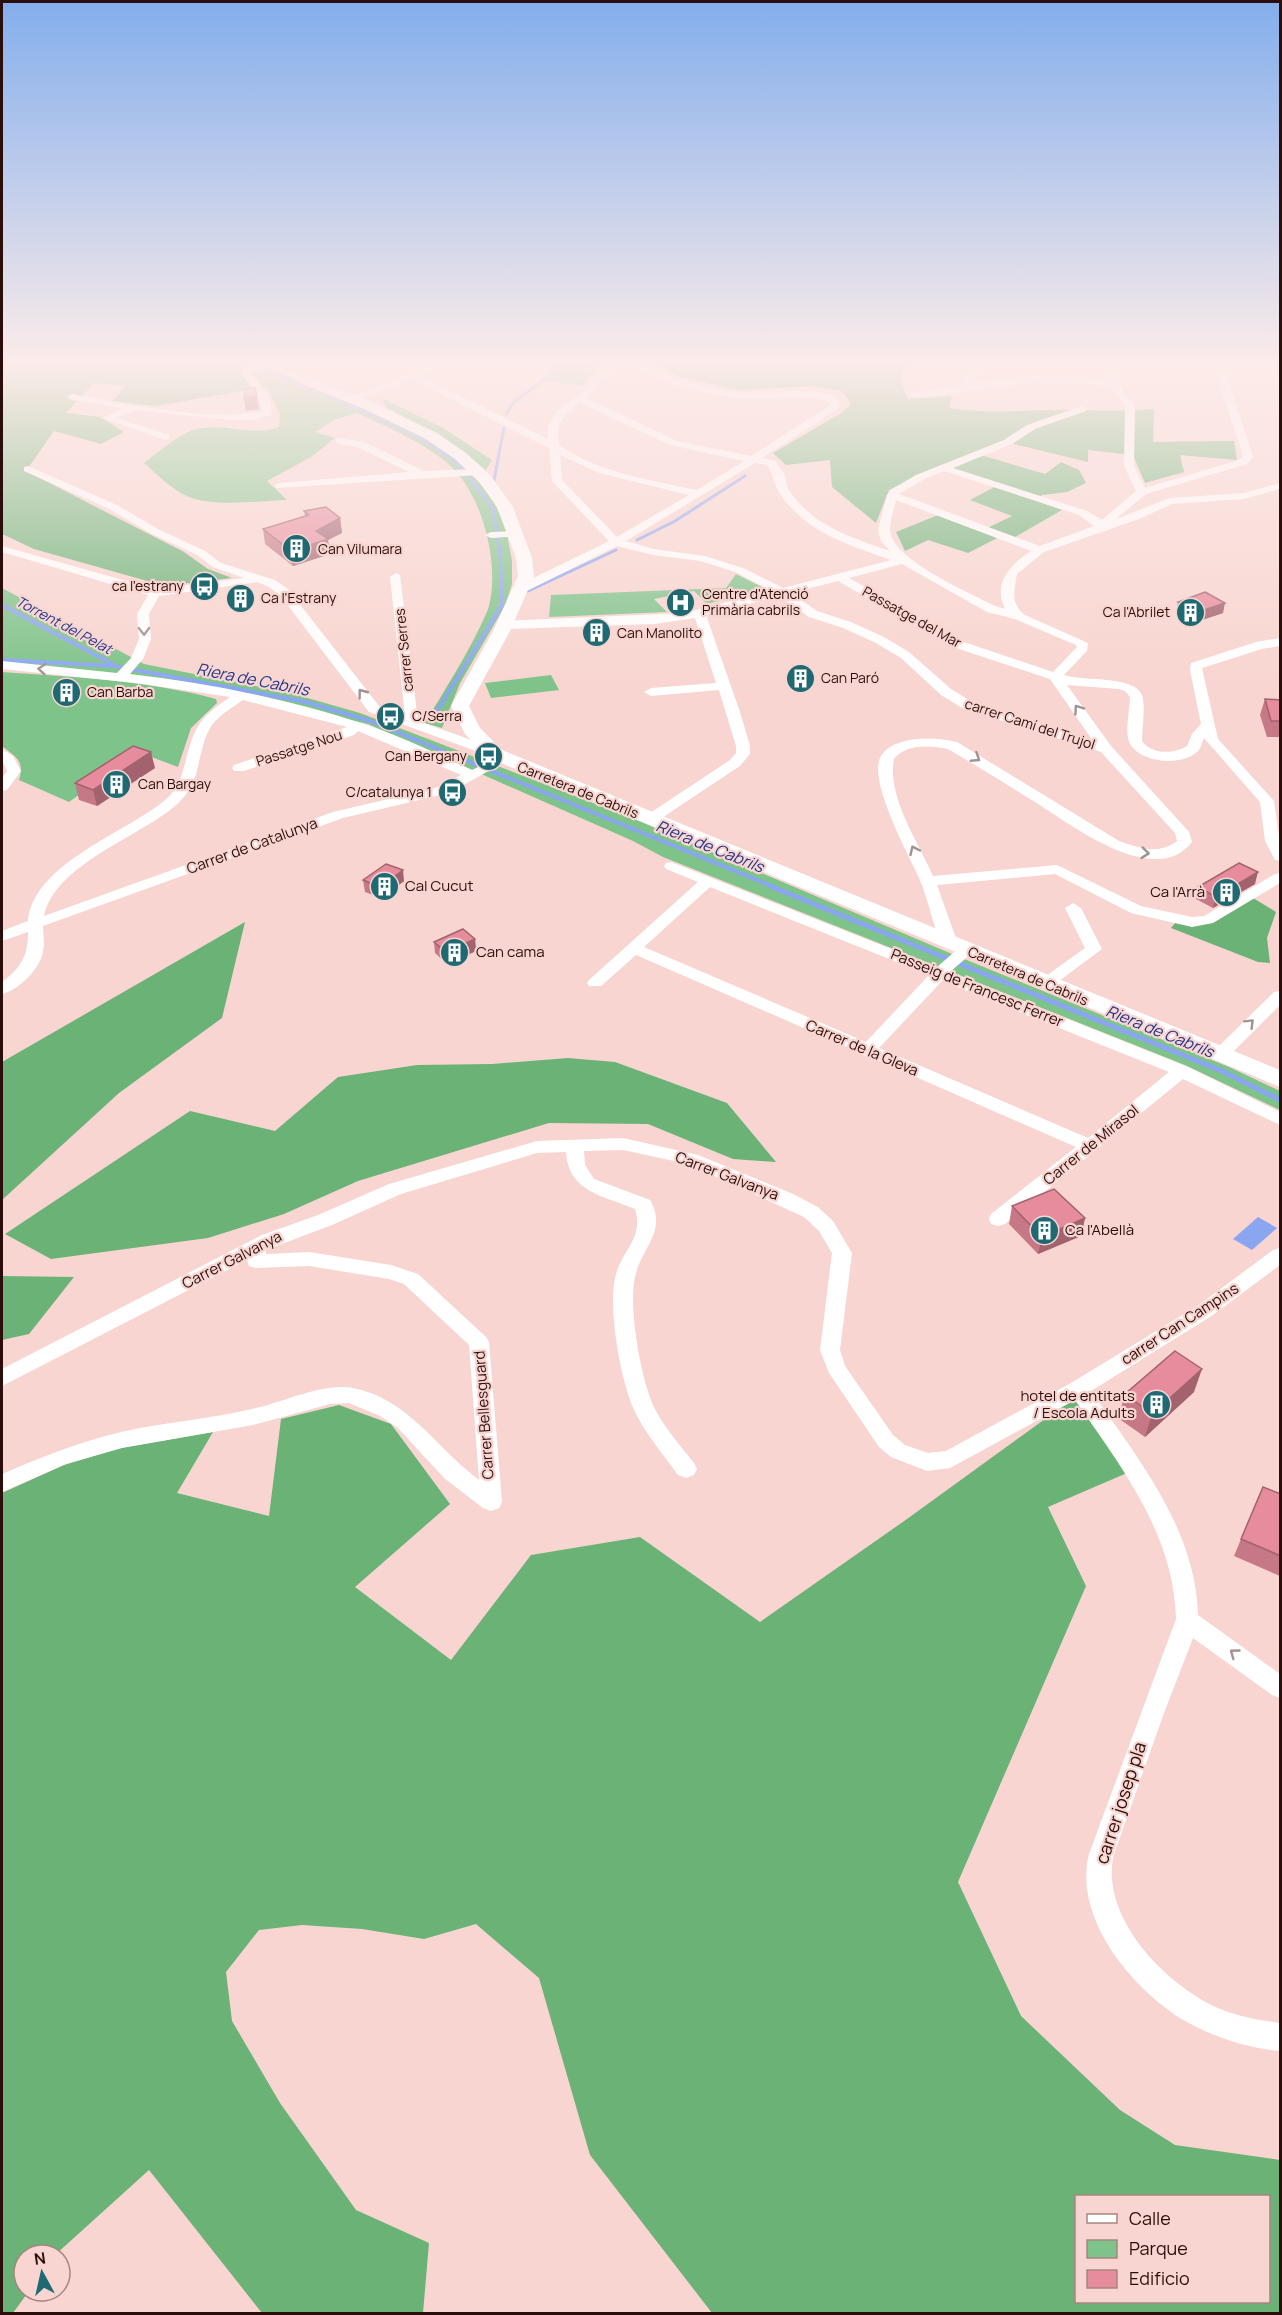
<svg xmlns="http://www.w3.org/2000/svg" width="1282" height="2315" font-family="Manrope,sans-serif">
	<rect width="100%" height="100%" fill="#f8d5d0"/>
	<path fill="#7ec389" d="M548 361H602L583 386 544 380 554 363Z
		M264 362 293 370 287 372 404 425 462 462 490 495 505 524 512 561V584L505 606 460 683 442 728 425 723C444 691 464 660 480 627 483 620 487 613 489 606 500 562 482 491 446 462 421 441 387 427 357 413L334 420 315 432 335 438 311 457 267 481 287 500C259 501 215 507 189 497 172 490 158 475 144 463 158 453 175 437 191 431 220 420 251 438 279 427L280 414 267 387 234 372Z
		M382 398 443 428 492 460 486 470 451 443 386 407Z
		M736 574 762 587 761 590 707 604 694 591 654 599 667 612 549 617 551 595 726 588Z
		M2 588 144 664 290 693 360 713 436 742 634 819 952 954 1229 1067 1280 1091V1110L1185 1065 663 857 633 841 368 724 208 689 2 663Z
		M2 672C73 677 146 680 216 699L217 703 191 728 178 767 138 752 69 802 19 780C25 761 16 757 2 746Z
		M551 675 559 690 491 698 485 683Z"/>
	<path fill="#6ab276" fill-rule="evenodd" d="M2 361H208L216 364 264 362 235 372 267 387 155 406 112 401 126 386 94 383 66 413 100 417 124 432 101 444 54 431 26 471 184 552 208 569 232 578 165 586 34 549 2 534Z
		M647 361H915L901 374 903 388 908 399 952 396 949 408C986 414 1024 410 1061 410 1094 410 1121 412 1154 409L1153 442 1234 441 1237 460 1180 455 1184 472 1145 483 1133 455 1088 450V462L1002 441 974 453 1045 474 1061 462 1079 470 1086 483 1067 492 1042 495 1035 500 1062 510 1015 537 1005 534 968 553 928 540 905 551 896 532 938 515 983 530 1012 516 970 500 1000 484 941 465 889 490 876 523 832 487 830 460 786 465 773 453 843 412 851 404 841 391 813 386 740 390 680 377Z
		M1253 898 1276 912 1267 938 1270 963 1258 962 1171 928 1176 922 1196 925Z
		M245 922 222 1018 119 1093 2 1200V1062Z
		M568 1058 615 1062 727 1103 776 1162 733 1159 648 1124 549 1123 358 1181 284 1214 208 1238 51 1259 5 1234 190 1111 275 1131 338 1077 417 1065 492 1064Z
		M2 1276 74 1277 29 1334 2 1340Z
		M1074 1398 1127 1473 1048 1507 1086 1586 958 1882 1021 2016 1120 2110 1175 2145 1280 2160V2313H712L590 2155 539 1978 476 1924 424 1939 362 1929 302 1925 259 1930 226 1972 232 2021 280 2103 356 2210 429 2243 423 2313H262L149 2170 55 2255H24V2291H29L13 2313H2V1493L64 1465 120 1448 213 1432 177 1493 269 1516 281 1419 339 1405 391 1424 450 1504 355 1587 451 1660 531 1555 640 1537 760 1622 907 1519ZM1076 2196H1268V2302H1076Z"/>
	<path fill="#8ba6f1" d="M1258 1217 1277 1228 1252 1250 1233 1239Z"/>
	<g fill="none" stroke-linecap="round" stroke-linejoin="round">
		<path stroke="#8ba6f1" stroke-width="3" d="M250 361 264 370 362 410 425 441 458 463 493 509 500 553 502 594
			M506 414 513 403 568 361
			M494 480 504 428
			M637 540 675 521 745 476
			M528 591 616 550"/>
		<path stroke="#8ba6f1" stroke-width="4" d="M2 605 114 665
			M2 660 114 666 306 702 370 721 774 887
			M431 721 502 605V592"/>
		<path stroke="#8ba6f1" stroke-width="5" d="M770 886 1224 1072 1280 1100"/>
		<path fill="#fff" fill-rule="evenodd" d="M441 361H455L420 376 548 439V425L558 410 581 393 612 361H622L586 398 677 441 751 456 829 406 830 403 812 397 744 399 709 394 673 384 622 361C642 361 660 372 679 379 699 386 720 391 742 392 768 395 821 382 840 402L838 409 762 458 775 461C778 465 783 471 785 476 787 483 786 487 791 493 815 527 853 538 890 551L881 541 878 530 887 495 892 489 916 475 1004 440 1027 425 1082 406 1086 407V411L1035 429 1012 444 953 468 1087 511 1102 520 1136 491 1124 466 1125 406 1110 385 1033 382 916 398 911 395 913 393 960 385 977 361H987L971 383 1033 376 1108 379 1100 361H1110L1123 391 1135 406 1134 466 1145 488 1239 460 1243 456 1212 361H1222L1253 457 1247 464 1146 494 1116 519 1170 498 1243 493 1280 483V489L1244 499 1172 504 1139 519 1044 552 1017 574C1014 592 1010 603 1025 615L1088 643 1087 651 1064 675C1083 682 1140 674 1143 699 1145 712 1142 728 1142 741 1152 755 1174 754 1187 746L1192 734 1201 724 1190 670 1191 663 1256 642 1280 638V646L1262 649 1202 668 1218 739 1274 801 1280 843V861L1275 860 1265 841 1260 802 1204 738C1202 742 1201 748 1198 751 1182 767 1141 763 1130 744 1124 733 1130 709 1130 697L1125 691 1119 689 1067 685 1111 746 1189 832 1192 842C1155 890 1070 824 1035 802 1006 784 977 766 948 749 930 746 907 743 894 759 887 798 918 841 933 876L1057 865 1141 906 1192 917 1204 916 1275 874 1280 873V883L1213 923 1192 927 1131 913 1055 874 937 885 958 944 956 947H944C932 927 929 900 919 878 908 853 869 783 880 758 884 749 894 744 902 742 919 737 939 738 957 742L1119 841C1139 848 1159 855 1177 841L1175 833 1101 752 964 709 941 695 901 658 876 643 843 628 809 617 779 596 706 615 740 712 750 746V754L740 766 654 823H644L642 820 644 817 730 760 736 753V746L719 690 651 696 644 692 651 688 716 683 695 618 655 624 505 629 499 625 505 621 684 613 771 591 735 572 700 561 653 555 617 546 525 592H517V586L609 541 552 481 549 448 411 379 355 401 347 399ZM580 403 670 445 744 461 697 490C650 480 599 473 559 445 556 421 562 417 580 403ZM560 455 599 473 689 495 617 537 562 480ZM755 463 767 465C774 475 774 485 780 494 807 533 849 545 891 560L783 588 743 568 705 556 654 549 626 541ZM944 471 1079 515 1094 526 1040 546 899 494 924 479ZM896 500 1031 551C1011 564 992 583 1005 609L995 606C970 593 895 561 890 532 889 523 894 510 896 500ZM902 564 987 612 1015 619 1076 645 1077 647 1053 672 961 641 849 578ZM838 581 953 647 1050 679 1093 741 974 703 951 689 909 652 884 637 851 622 817 611 791 593Z
			M272 362 308 379 300 381 271 368 253 370 251 374C262 384 274 400 271 415L252 420H230L135 410 117 418 169 435V439L165 440 103 418 122 408 72 400 67 397 72 394C123 403 213 423 262 411 259 395 251 386 241 374L246 366Z
			M340 438 364 442 424 471 479 469 484 472 479 475 276 488V484L280 483 409 472 357 447 336 443V439Z
			M28 466 117 505 158 529 205 551 221 563 275 580 288 589 379 706 405 716 390 577 396 573 400 575 418 721 494 748 496 751 494 754H484L369 712 280 595 267 586 257 582 159 596 149 614 151 639 143 659 130 674C207 683 284 698 358 722 397 734 435 753 472 770L503 755 510 759 449 793 343 818 43 926C43 934 45 943 43 951 41 968 19 990 2 994V982C21 968 28 956 28 932L2 941V931L28 921C33 864 125 833 164 801 187 782 183 757 195 732 202 716 216 707 230 697L136 683 2 669V661L117 673 131 658 139 639 137 614 148 595 2 552V546L155 589 244 578 213 567 197 555 150 533 109 509 24 471V467ZM243 700 347 727 234 765 232 768 234 771H244L354 735 358 731 461 775 439 787 333 812 44 916C55 864 140 837 176 805 203 782 195 758 209 730 215 717 232 708 243 700Z
			M517 531 521 532V536L491 538 485 535 491 532Z
			M2 749 13 756 21 771 7 790 2 791V778L7 771 2 760Z
			M671 862 937 967 960 947H972L974 950 972 953 950 972 1188 1067 1280 1112V1125L1183 1079 1005 1224 998 1226 991 1224 989 1219 991 1214 1076 1147 868 1056 861 1055 859 1052 636 955 601 986H589L587 983 589 980 698 882 666 869 664 866 666 863ZM710 887 929 975 866 1042 644 947ZM942 981 1169 1072 1088 1138 879 1048Z
			M1073 903 1081 908 1102 949 1051 987H1039L1037 984 1039 981 1085 948 1065 908Z
			M1280 991V1005L1227 1058H1215L1213 1054 1215 1050 1274 992Z
			M623 1138 698 1155 793 1194 818 1207 833 1221 852 1253 840 1350 845 1366 893 1435 905 1445 928 1453 946 1451 1071 1383 1199 1305 1273 1250 1280 1248V1265L1213 1315 1091 1391C1138 1458 1196 1530 1198 1615L1280 1674V1698L1272 1695 1193 1638 1164 1713 1114 1854C1099 1917 1165 1984 1218 2008 1238 2017 1259 2020 1280 2023V2051C1246 2048 1210 2036 1180 2018 1130 1986 1073 1917 1089 1854L1176 1619C1174 1534 1122 1468 1075 1400L950 1468 927 1471 891 1457 879 1447 829 1373 820 1350 832 1253 819 1231 804 1217 688 1164 623 1150 584 1151 585 1165 594 1179 650 1200C668 1231 641 1248 635 1277 628 1306 641 1384 656 1411 666 1430 681 1446 694 1463L697 1469 694 1475 686 1478 678 1475C664 1455 647 1436 636 1414 621 1384 608 1311 615 1278 621 1250 644 1240 635 1209 604 1196 568 1192 566 1152L537 1153 401 1194 332 1225 266 1250V1254L309 1252 391 1265 418 1274 486 1337 489 1342 502 1502 499 1508 491 1511 483 1508 444 1478 398 1428 380 1416 349 1403 330 1404 253 1425 122 1448 66 1464 2 1492V1474C41 1457 79 1442 121 1432 165 1422 212 1419 256 1408 282 1402 326 1382 353 1388 409 1399 436 1448 479 1480L469 1345 404 1284 389 1279 309 1266 256 1268 249 1266 247 1260 2 1386V1369L262 1235 318 1215 389 1184 537 1141Z"/>
		<path fill="#fff" fill-rule="evenodd" d="M303 375 372 402 437 433 466 453 491 476 513 507 532 558 534 576 510 631 469 706 480 728 502 750 1280 1070V1087L489 758 465 734 451 706 493 631 518 576 516 558 497 507 480 483 455 459 426 439 362 408 298 382 296 379 298 376Z"/>
	</g>
	<path fill="#c77887" d="M304 511 340 518 342 533 328 540 330 554 293 566 265 544 263 529 305 516Z
		M1178 602 1223 613 1196 622 1176 612Z
		M1265 699 1281 700V737H1267L1260 715Z
		M155 768 97 806 79 800 75 783Z
		M363 880 404 881 382 898 365 892Z
		M1255 884 1213 908 1196 899 1198 887Z
		M475 939 476 951 447 964 435 953 434 942Z
		M1012 1206 1085 1218 1081 1236 1038 1254 1009 1224Z
		M1194 1392 1145 1437 1118 1418 1125 1394Z
		M1281 1494V1574L1280 1576 1234 1556 1241 1539Z"/>
	<path fill="#a2626e" d="M257 396 259 409 246 411 244 398Z
		M340 518 342 533 328 540 330 554 293 566 291 551 316 531Z
		M1225 603 1223 613 1196 622 1198 612Z
		M151 752 155 768 97 806 93 790Z
		M403 870 404 881 382 898 380 887Z
		M1258 872 1255 884 1213 908 1216 897Z
		M475 939 476 951 447 964 446 952Z
		M1085 1218 1081 1236 1038 1254 1042 1237Z
		M1202 1369 1194 1392 1145 1437 1152 1414Z"/>
	<path fill="#e78c9d" stroke="#a2626e" stroke-width="1.5" d="M255 388 257 396 244 398 245 389Z
		M326 507 340 518 316 531 328 539 291 551 263 529 309 515 304 511Z
		M1205 592 1225 603 1198 612 1178 602Z
		M1265 699 1281 700V721H1271Z
		M133 746 151 752 93 790 75 783Z
		M1239 863 1258 872 1216 897 1198 887Z
		M386 864 403 870 380 887 363 880Z
		M463 929 475 939 446 952 434 942Z
		M1054 1189 1085 1218 1042 1237 1012 1206Z
		M1175 1351 1202 1369 1152 1414 1125 1394Z
		M1263 1487 1281 1494V1556L1241 1539Z"/>
	<defs><path id="oneway-chevron" d="M-2-3.5L2.5 0L-2 3.5" fill="none" stroke-width="1.6" stroke-linecap="round" stroke-linejoin="round" transform="scale(1.5)"/></defs>
	<g stroke="#a09391">
		<use href="#oneway-chevron" transform="translate(144 631) rotate(89)"/>
		<use href="#oneway-chevron" transform="translate(42 669) rotate(-175)"/>
		<use href="#oneway-chevron" transform="translate(362 693) rotate(-127)"/>
		<use href="#oneway-chevron" transform="translate(1078 709) rotate(-125)"/>
		<use href="#oneway-chevron" transform="translate(976 758) rotate(33)"/>
		<use href="#oneway-chevron" transform="translate(914 850) rotate(-115)"/>
		<use href="#oneway-chevron" transform="translate(1145 853) rotate(6)"/>
		<use href="#oneway-chevron" transform="translate(1250 1023) rotate(-45)"/>
		<use href="#oneway-chevron" transform="translate(1234 1653) rotate(-144)"/>
	</g>
	<linearGradient id="sky" x2="0" y2="1"><stop stop-color="#83aeec"/><stop offset="0.53" stop-color="#fcecea"/><stop offset="1" stop-color="#fcecea" stop-opacity="0"/></linearGradient>
	<rect width="1282" height="685" fill="url(#sky)"/>
	<defs>
		<symbol id="building-disc" viewBox="-11 -11 22 22"><circle r="9.5" fill="#1f6973" stroke="#f8d5d0"/><path d="M-4-6H4V6H1V3H-1V6H-4ZM-2.5-4.3h1.7v1.8h-1.7ZM.8-4.3h1.7v1.8H.8ZM-2.5-1h1.7V.8h-1.7ZM.8-1h1.7V.8H.8Z" fill="#fff"/></symbol>
		<symbol id="bus-disc" viewBox="-11 -11 22 22"><circle r="9.5" fill="#1f6973" stroke="#f8d5d0"/><path d="M-5-6H5V4H4V6H2V4H-2V6H-4V4H-5ZM-3.5-4V0h7V-4ZM-3.5 1.2v1.5H-2V1.2ZM2 1.2v1.5H3.5V1.2Z" fill="#fff"/></symbol>
		<symbol id="hospital-disc" viewBox="-11 -11 22 22"><circle r="9.5" fill="#1f6973" stroke="#f8d5d0"/><path d="M-5-5h3v3.5h4V-5h3V5h-3V1.5h-4V5h-3Z" fill="#fff"/></symbol>
	</defs>
	<g fill-rule="evenodd">
		<use href="#building-disc" x="280" y="532" width="33" height="33"/>
		<use href="#bus-disc" x="188" y="570" width="33" height="33"/>
		<use href="#building-disc" x="224" y="582" width="33" height="33"/>
		<use href="#hospital-disc" x="664" y="586" width="33" height="33"/>
		<use href="#building-disc" x="1174" y="596" width="33" height="33"/>
		<use href="#building-disc" x="580" y="616" width="33" height="33"/>
		<use href="#building-disc" x="784" y="662" width="33" height="33"/>
		<use href="#building-disc" x="50" y="676" width="33" height="33"/>
		<use href="#bus-disc" x="374" y="700" width="33" height="33"/>
		<use href="#bus-disc" x="472" y="740" width="33" height="33"/>
		<use href="#building-disc" x="100" y="768" width="33" height="33"/>
		<use href="#bus-disc" x="436" y="776" width="33" height="33"/>
		<use href="#building-disc" x="368" y="870" width="33" height="33"/>
		<use href="#building-disc" x="1210" y="876" width="33" height="33"/>
		<use href="#building-disc" x="438" y="936" width="33" height="33"/>
		<use href="#building-disc" x="1028" y="1214" width="33" height="33"/>
		<use href="#building-disc" x="1140" y="1388" width="33" height="33"/>
	</g>
	<g text-anchor="middle" stroke-width="4.5" stroke-linejoin="round" paint-order="stroke">
		<g font-size="14" fill="#2b0e0b" stroke="#f8d5d0" text-anchor="start">
			<text x="318" y="554">Can Vilumara</text>
			<text x="184" y="591" text-anchor="end">ca l'estrany</text>
			<text x="702" y="599">Centre d'Atenció<tspan x="702" dy="16">Primària cabrils</tspan></text>
			<text x="261" y="603">Ca l'Estrany</text>
			<text x="1170" y="617" text-anchor="end">Ca l'Abrilet</text>
			<text x="617" y="638">Can Manolito</text>
			<text x="821" y="683">Can Paró</text>
			<text x="87" y="697">Can Barba</text>
			<text x="412" y="721">C/Serra</text>
			<text x="467" y="761" text-anchor="end">Can Bergany</text>
			<text x="138" y="789">Can Bargay</text>
			<text x="432" y="797" text-anchor="end">C/catalunya 1</text>
		</g>
		<g font-size="14" fill="#2b0e0b" stroke="#f8d5d0">
			<text transform="translate(912 617) rotate(29)" y="5">Passatge del Mar</text>
			<text transform="translate(404 650) rotate(-96)" y="5">carrer Serres</text>
			<text transform="translate(1030 724) rotate(18)" y="5">carrer Camí del Trujol</text>
			<text transform="translate(299 748) rotate(-18)" y="5">Passatge Nou</text>
			<text transform="translate(578 790) rotate(22)" y="5">Carretera de Cabrils</text>
			<text transform="translate(1028 976) rotate(23)" y="5">Carretera de Cabrils</text>
		</g>
		<g font-size="14" font-style="italic" fill="#21358a" stroke="#f8d5d0">
			<text transform="translate(64 625) rotate(28)" y="5">Torrent del Pelat</text>
		</g>
		<g font-size="15" fill="#2b0e0b" stroke="#f8d5d0">
			<text transform="translate(252 846) rotate(-20)" y="5">Carrer de Catalunya</text>
			<text transform="translate(977 988) rotate(22)" y="5">Passeig de Francesc Ferrer</text>
			<text transform="translate(862 1048) rotate(23)" y="5">Carrer de la Gleva</text>
			<text transform="translate(1091 1145) rotate(-39)" y="5">Carrer de Mirasol</text>
			<text transform="translate(727 1176) rotate(21)" y="5">Carrer Galvanya</text>
			<text transform="translate(232 1260) rotate(-27)" y="5">Carrer Galvanya</text>
			<text transform="translate(1180 1324) rotate(-33)" y="5">carrer Can Campins</text>
			<text transform="translate(484 1415) rotate(-94)" y="5">Carrer Bellesguard</text>
		</g>
		<g font-size="15" fill="#2b0e0b" stroke="#f8d5d0" text-anchor="start">
			<text x="405" y="891">Cal Cucut</text>
			<text x="1205" y="897" text-anchor="end">Ca l'Arrà</text>
			<text x="476" y="957">Can cama</text>
			<text x="1065" y="1235">Ca l'Abellà</text>
			<text x="1135" y="1401" text-anchor="end">hotel de entitats<tspan x="1135" dy="17">/ Escola Adults</tspan></text>
		</g>
		<g font-size="16" font-style="italic" fill="#21358a" stroke="#f8d5d0">
			<text transform="translate(253 679) rotate(11)" y="6">Riera de Cabrils</text>
			<text transform="translate(710 846) rotate(22)" y="6">Riera de Cabrils</text>
			<text transform="translate(1160 1031) rotate(22)" y="6">Riera de Cabrils</text>
		</g>
		<g font-size="18" fill="#2b0e0b" stroke="#f8d5d0">
			<text transform="translate(1121 1803) rotate(-72)" y="6">carrer josep pla</text>
		</g>
	</g>
	<rect width="1282" height="2315" fill="none" stroke="#2b0e0b" stroke-width="6"/>
	<rect x="1075" y="2195" width="195" height="108" fill="#f8d5d0" stroke="#a68581" stroke-width="1.5"/>
	<rect x="1087" y="2214" width="30" height="9" fill="#ffffff" stroke="#a68581" stroke-width="1.5"/>
	<text x="1129" y="2225" font-size="18" fill="#2b0e0b">Calle</text>
	<rect x="1087" y="2240" width="30" height="18" fill="#7ec389" stroke="#a68581" stroke-width="1.5"/>
	<text x="1129" y="2255" font-size="18" fill="#2b0e0b">Parque</text>
	<rect x="1087" y="2270" width="30" height="18" fill="#e78c9d" stroke="#a68581" stroke-width="1.5"/>
	<text x="1129" y="2285" font-size="18" fill="#2b0e0b">Edificio</text>
	<g transform="translate(42 2273) rotate(352)"><circle r="28" fill="#f8d5d0" stroke="#a68581" stroke-width="1.5"/>
	<path d="M0-4.5L10 22L0 15L-10 22Z" fill="#1f6973"/>
	<text y="-9" font-size="16" font-weight="bold" text-anchor="middle" fill="#2b0e0b">N</text>
	</g>
</svg>
